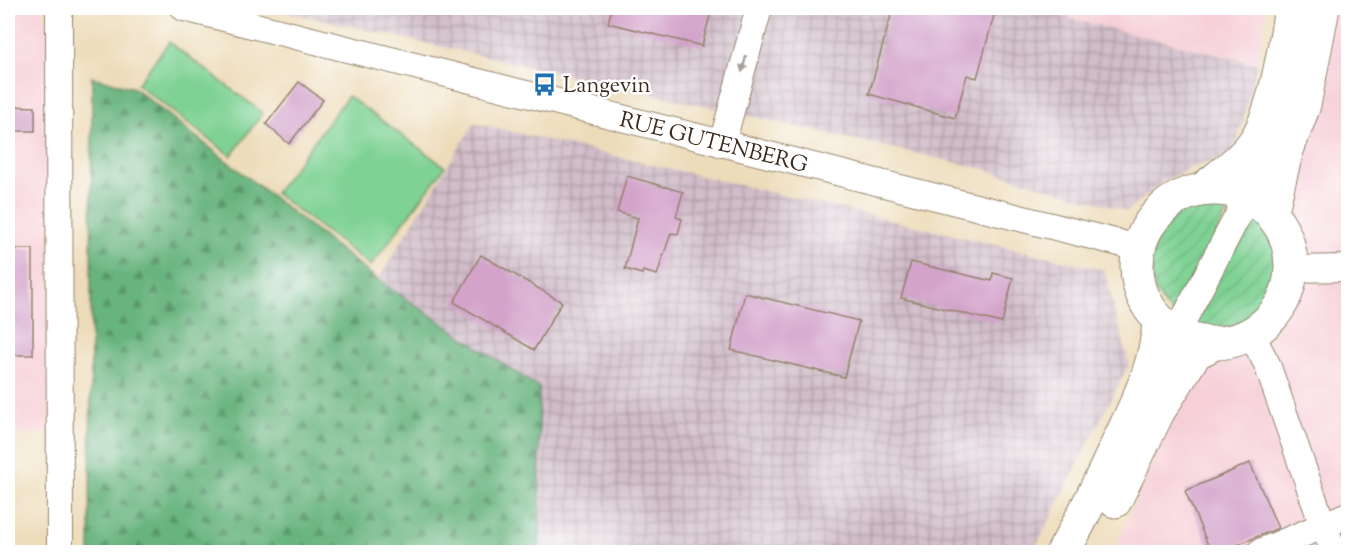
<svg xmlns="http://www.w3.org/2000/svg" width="1356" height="560" font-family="'Sorts Mill Goudy',serif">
	<defs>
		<pattern id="industrial-grid" width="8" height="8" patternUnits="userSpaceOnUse" patternTransform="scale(1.5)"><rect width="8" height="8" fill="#d1bdc9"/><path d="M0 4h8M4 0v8" fill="none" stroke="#ab9aa3"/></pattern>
		<pattern id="forest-firs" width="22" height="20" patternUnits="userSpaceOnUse" patternTransform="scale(1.5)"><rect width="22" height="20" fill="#67b47e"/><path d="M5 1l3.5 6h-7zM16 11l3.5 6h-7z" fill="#569367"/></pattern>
		<pattern id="garden-furrows" width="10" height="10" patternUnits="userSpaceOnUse" patternTransform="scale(1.5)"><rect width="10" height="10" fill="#7fd294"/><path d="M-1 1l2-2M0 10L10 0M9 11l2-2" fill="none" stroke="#6fb47f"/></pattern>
	</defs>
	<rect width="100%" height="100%" fill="#fff"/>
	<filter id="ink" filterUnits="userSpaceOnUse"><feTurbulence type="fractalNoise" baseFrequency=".0167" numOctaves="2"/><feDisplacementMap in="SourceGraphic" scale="12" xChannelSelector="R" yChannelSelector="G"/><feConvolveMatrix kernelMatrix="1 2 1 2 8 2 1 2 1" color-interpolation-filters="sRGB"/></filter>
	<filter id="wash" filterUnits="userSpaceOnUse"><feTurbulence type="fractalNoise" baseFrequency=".008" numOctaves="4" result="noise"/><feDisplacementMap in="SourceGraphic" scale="24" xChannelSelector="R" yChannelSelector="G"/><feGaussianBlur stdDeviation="1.35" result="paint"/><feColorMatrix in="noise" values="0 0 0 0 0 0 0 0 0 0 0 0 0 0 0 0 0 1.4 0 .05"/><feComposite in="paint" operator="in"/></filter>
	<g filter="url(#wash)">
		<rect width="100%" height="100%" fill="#eddcb9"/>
		<path fill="#f6cfd7" d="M8 8H41L50 25V433L8 434Z
			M1026 8H1267L1257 64Z
			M1333 8H1348V552H1111L1119 540 1195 362 1262 354 1286 312 1306 261 1272 184Z"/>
		<path fill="url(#industrial-grid)" d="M270 8H1026L1257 64 1234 154 1191 168 1162 182 1127 211 981 168Z
			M474 123 1104 270 1129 364 1033 552H540L539 388 378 280Z"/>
		<path fill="url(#forest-firs)" stroke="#516f4e" stroke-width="1.5" d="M92 77 134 88 378 280 539 388 540 552H90Z"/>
		<path fill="#7fd294" stroke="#5d7e59" stroke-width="1.5" d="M169 42 263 113 231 156 137 84Z
			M348 96 445 167 371 266 275 193Z"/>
		<path fill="url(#garden-furrows)" stroke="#5d7e59" stroke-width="1.5" d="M1212 201 1232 204 1173 314C1169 310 1164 305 1161 300 1144 276 1150 240 1171 219 1182 208 1197 203 1212 201Z
			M1251 212C1260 219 1268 226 1273 236 1301 289 1246 343 1192 326Z"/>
		<g id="blocks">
			<path fill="#d3a3ca" d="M612 8H712L702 46 608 23Z
				M893 8H996L977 78 967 75 955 118 869 94Z
				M299 82 323 100 289 144 266 124Z
				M8 106 35 107V131H8Z
				M627 176 683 192 676 217 682 219 678 234 671 233 657 275 643 271 642 274 625 269 638 218 617 212Z
				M8 249H33V355H8Z
				M481 255 562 302 534 350 454 302Z
				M911 262 992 281 993 273 1013 278 1002 323 901 298Z
				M745 293 859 321 844 377 731 350Z
				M1250 463 1278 528 1220 552H1211L1185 491Z"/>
		</g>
	</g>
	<g filter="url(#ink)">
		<use href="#blocks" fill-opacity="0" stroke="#94836c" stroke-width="1.5"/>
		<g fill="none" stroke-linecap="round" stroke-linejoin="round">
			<defs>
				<path id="minor" d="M59 8 60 552
					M184 8 1139 248
					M722 144 759 8
					M1291 269 1348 268
					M1251 334 1267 364 1323 526 1335 552
					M1155 392 1181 336 1185 317 1248 196 1283 119
					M1260 552 1348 515"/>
				<path id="major" d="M1137 266a77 77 0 1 1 154 0a77 77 0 1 1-154 0Z
					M1202 190C1219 176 1240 162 1253 144 1275 115 1285 44 1291 8
					M1271 214 1286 153 1304 105 1323 8
					M1115 501 1158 412 1184 371 1195 353 1215 343
					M1063 552C1083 518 1100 481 1117 445 1136 404 1157 366 1159 320"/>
			</defs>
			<use href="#minor" stroke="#94836c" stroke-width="28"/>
			<use href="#major" stroke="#94836c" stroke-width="35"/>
			<use href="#minor" stroke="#fff" stroke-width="26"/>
			<use href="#major" stroke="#fff" stroke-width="33"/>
		</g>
		<defs><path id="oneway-solid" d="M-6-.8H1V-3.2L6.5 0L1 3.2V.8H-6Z" transform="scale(1.5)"/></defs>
		<use fill="#a79f9a" href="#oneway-solid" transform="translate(744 64) rotate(105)"/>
	</g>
	<defs>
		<symbol id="bus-bare" viewBox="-9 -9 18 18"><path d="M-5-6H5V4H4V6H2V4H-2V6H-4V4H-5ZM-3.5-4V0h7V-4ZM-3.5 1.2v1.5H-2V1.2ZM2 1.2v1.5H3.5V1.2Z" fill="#1f6fb2" stroke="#fff" stroke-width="2.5" paint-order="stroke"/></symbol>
	</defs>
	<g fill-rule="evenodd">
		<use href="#bus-bare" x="528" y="68" width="33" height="33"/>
	</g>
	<g text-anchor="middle" stroke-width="5" stroke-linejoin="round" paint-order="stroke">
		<g font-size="22" fill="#3b2a1e" stroke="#fff" text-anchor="start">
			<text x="563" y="92">Langevin</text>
		</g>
		<g font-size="22" fill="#3b2a1e" stroke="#fff">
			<text transform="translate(714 141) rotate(14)" y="8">RUE GUTENBERG</text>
		</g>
	</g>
	<rect width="1356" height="560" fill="none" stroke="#fff" stroke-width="30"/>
</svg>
